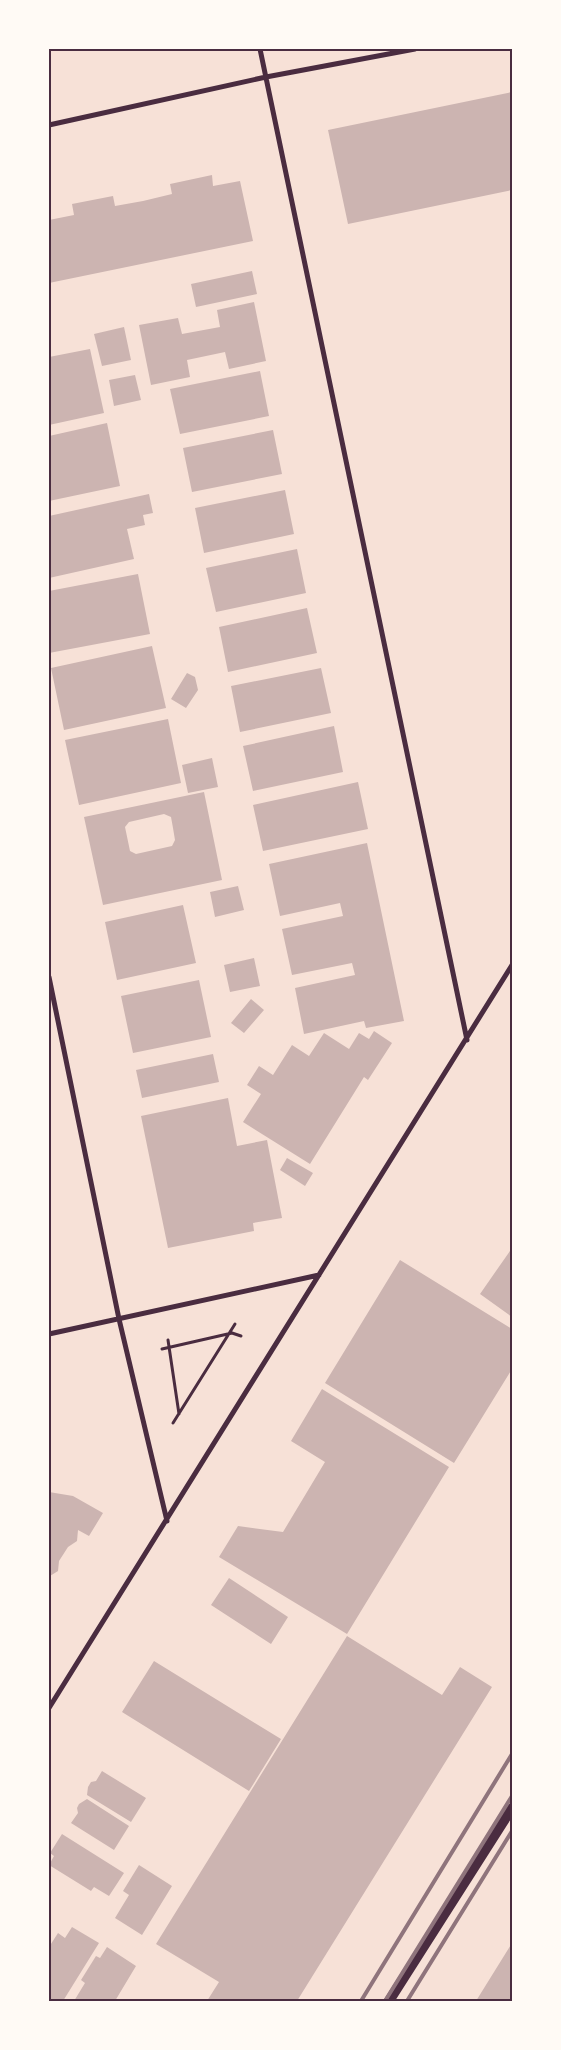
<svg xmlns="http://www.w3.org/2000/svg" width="561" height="2050" font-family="'PT Sans',sans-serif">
	<rect width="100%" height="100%" fill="#f7e1d7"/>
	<path fill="#ccb4b1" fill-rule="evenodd" d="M512 92V190L348 224 328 130Z
		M212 175 213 186 240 181 253 241 49 283V220L74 215 72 204 113 196 115 206 143 201 172 194 170 184Z
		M252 271 257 294 196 307 191 284Z
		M254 302 266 361 229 369 225 352 187 360 190 377 151 385 139 325 178 318 182 334 220 327 217 310Z
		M124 327 131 360 102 366 94 334Z
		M90 349 104 413 49 425V357Z
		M260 371 269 416 180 434 170 389Z
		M135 375 141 400 114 406 109 380Z
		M107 423 120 486 49 501V436Z
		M273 430 282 474 192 492 183 448Z
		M285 490 294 534 204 553 195 508Z
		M149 494 153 513 143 515 145 525 127 529 134 559 49 578V516Z
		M297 549 306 593 216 612 206 568Z
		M138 574 150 634 49 653V591Z
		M307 608 317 653 228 672 219 627Z
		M152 646 166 708 64 730 51 668Z
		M321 668 331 713 240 732 231 686Z
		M187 673 195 677 198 690 186 708 171 699Z
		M168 719 181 783 79 805 65 740Z
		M334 726 343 772 253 791 243 746Z
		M212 758 218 787 188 793 182 765Z
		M358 782 368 829 263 851 253 805Z
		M204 792 222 880 103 905 84 817ZM164 814 171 817 173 828 175 840 172 846 136 854 130 851 125 827 129 822Z
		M367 843 404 1021 366 1028 364 1021 304 1034 295 988 355 975 352 963 292 975 282 929 343 916 340 903 280 916 269 864Z
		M238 886 244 910 215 917 210 892Z
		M183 905 196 963 117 980 105 922Z
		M254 958 260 986 230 992 224 965Z
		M199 980 211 1037 133 1053 121 996Z
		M251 999 264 1010 244 1033 231 1023Z
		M374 1031 392 1043 368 1080 364 1077 310 1164 243 1122 261 1094 247 1085 259 1066 273 1075 292 1045 309 1056 324 1033 349 1049 359 1033 369 1039Z
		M213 1054 219 1082 142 1098 136 1070Z
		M228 1098 237 1146 267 1140 282 1218 253 1223 254 1231 168 1248 141 1116Z
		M287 1158 313 1173 305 1186 280 1170Z
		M512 1248V1317L480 1294Z
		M400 1260 512 1329V1369L454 1463 325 1383Z
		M322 1389 449 1467 347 1634 219 1557 238 1526 283 1532 325 1462 291 1441Z
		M49 1492 73 1496 103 1513 89 1536 78 1530 77 1541 68 1547 59 1561 58 1571 50 1576Z
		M229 1578 288 1617 271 1644 211 1605Z
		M347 1636 442 1695 460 1667 492 1687 297 2001H207L219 1982 156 1944Z
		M154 1661 281 1739 249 1791 122 1712Z
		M102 1771 146 1798 131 1822 87 1795 88 1787 91 1782 96 1781Z
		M87 1799 129 1826 114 1850 71 1823 78 1813 77 1808 79 1804Z
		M62 1834 124 1873 109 1896 94 1887 91 1891 49 1865 54 1856 50 1853Z
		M139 1865 172 1886 142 1935 115 1918 129 1895 123 1891Z
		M72 1927 99 1943 63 2001H49V1947L58 1933 65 1938Z
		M512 1943V2001H476Z
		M107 1947 136 1966 115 2001H74L85 1983 81 1980 96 1956 100 1958Z"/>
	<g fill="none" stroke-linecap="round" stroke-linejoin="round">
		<path stroke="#4a2c40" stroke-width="3" d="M168 1340 179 1414
			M162 1349 232 1333 241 1336
			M173 1423 235 1324"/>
		<path stroke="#4a2c40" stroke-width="5" d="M260 49 467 1040
			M49 125 266 77 415 49
			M49 977 119 1319 167 1521
			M49 1334 319 1275
			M49 1708 512 965"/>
		<path stroke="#4a2c40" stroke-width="10" d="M389 2001 512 1808"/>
		<path stroke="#8f747c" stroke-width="4" d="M361 2001 512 1754
			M385 2001 512 1796
			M407 2001 512 1831"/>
	</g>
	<rect width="561" height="2050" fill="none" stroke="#fffaf5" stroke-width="100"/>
	<rect x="50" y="50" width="461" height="1950" fill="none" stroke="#4a2c40" stroke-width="2"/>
</svg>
